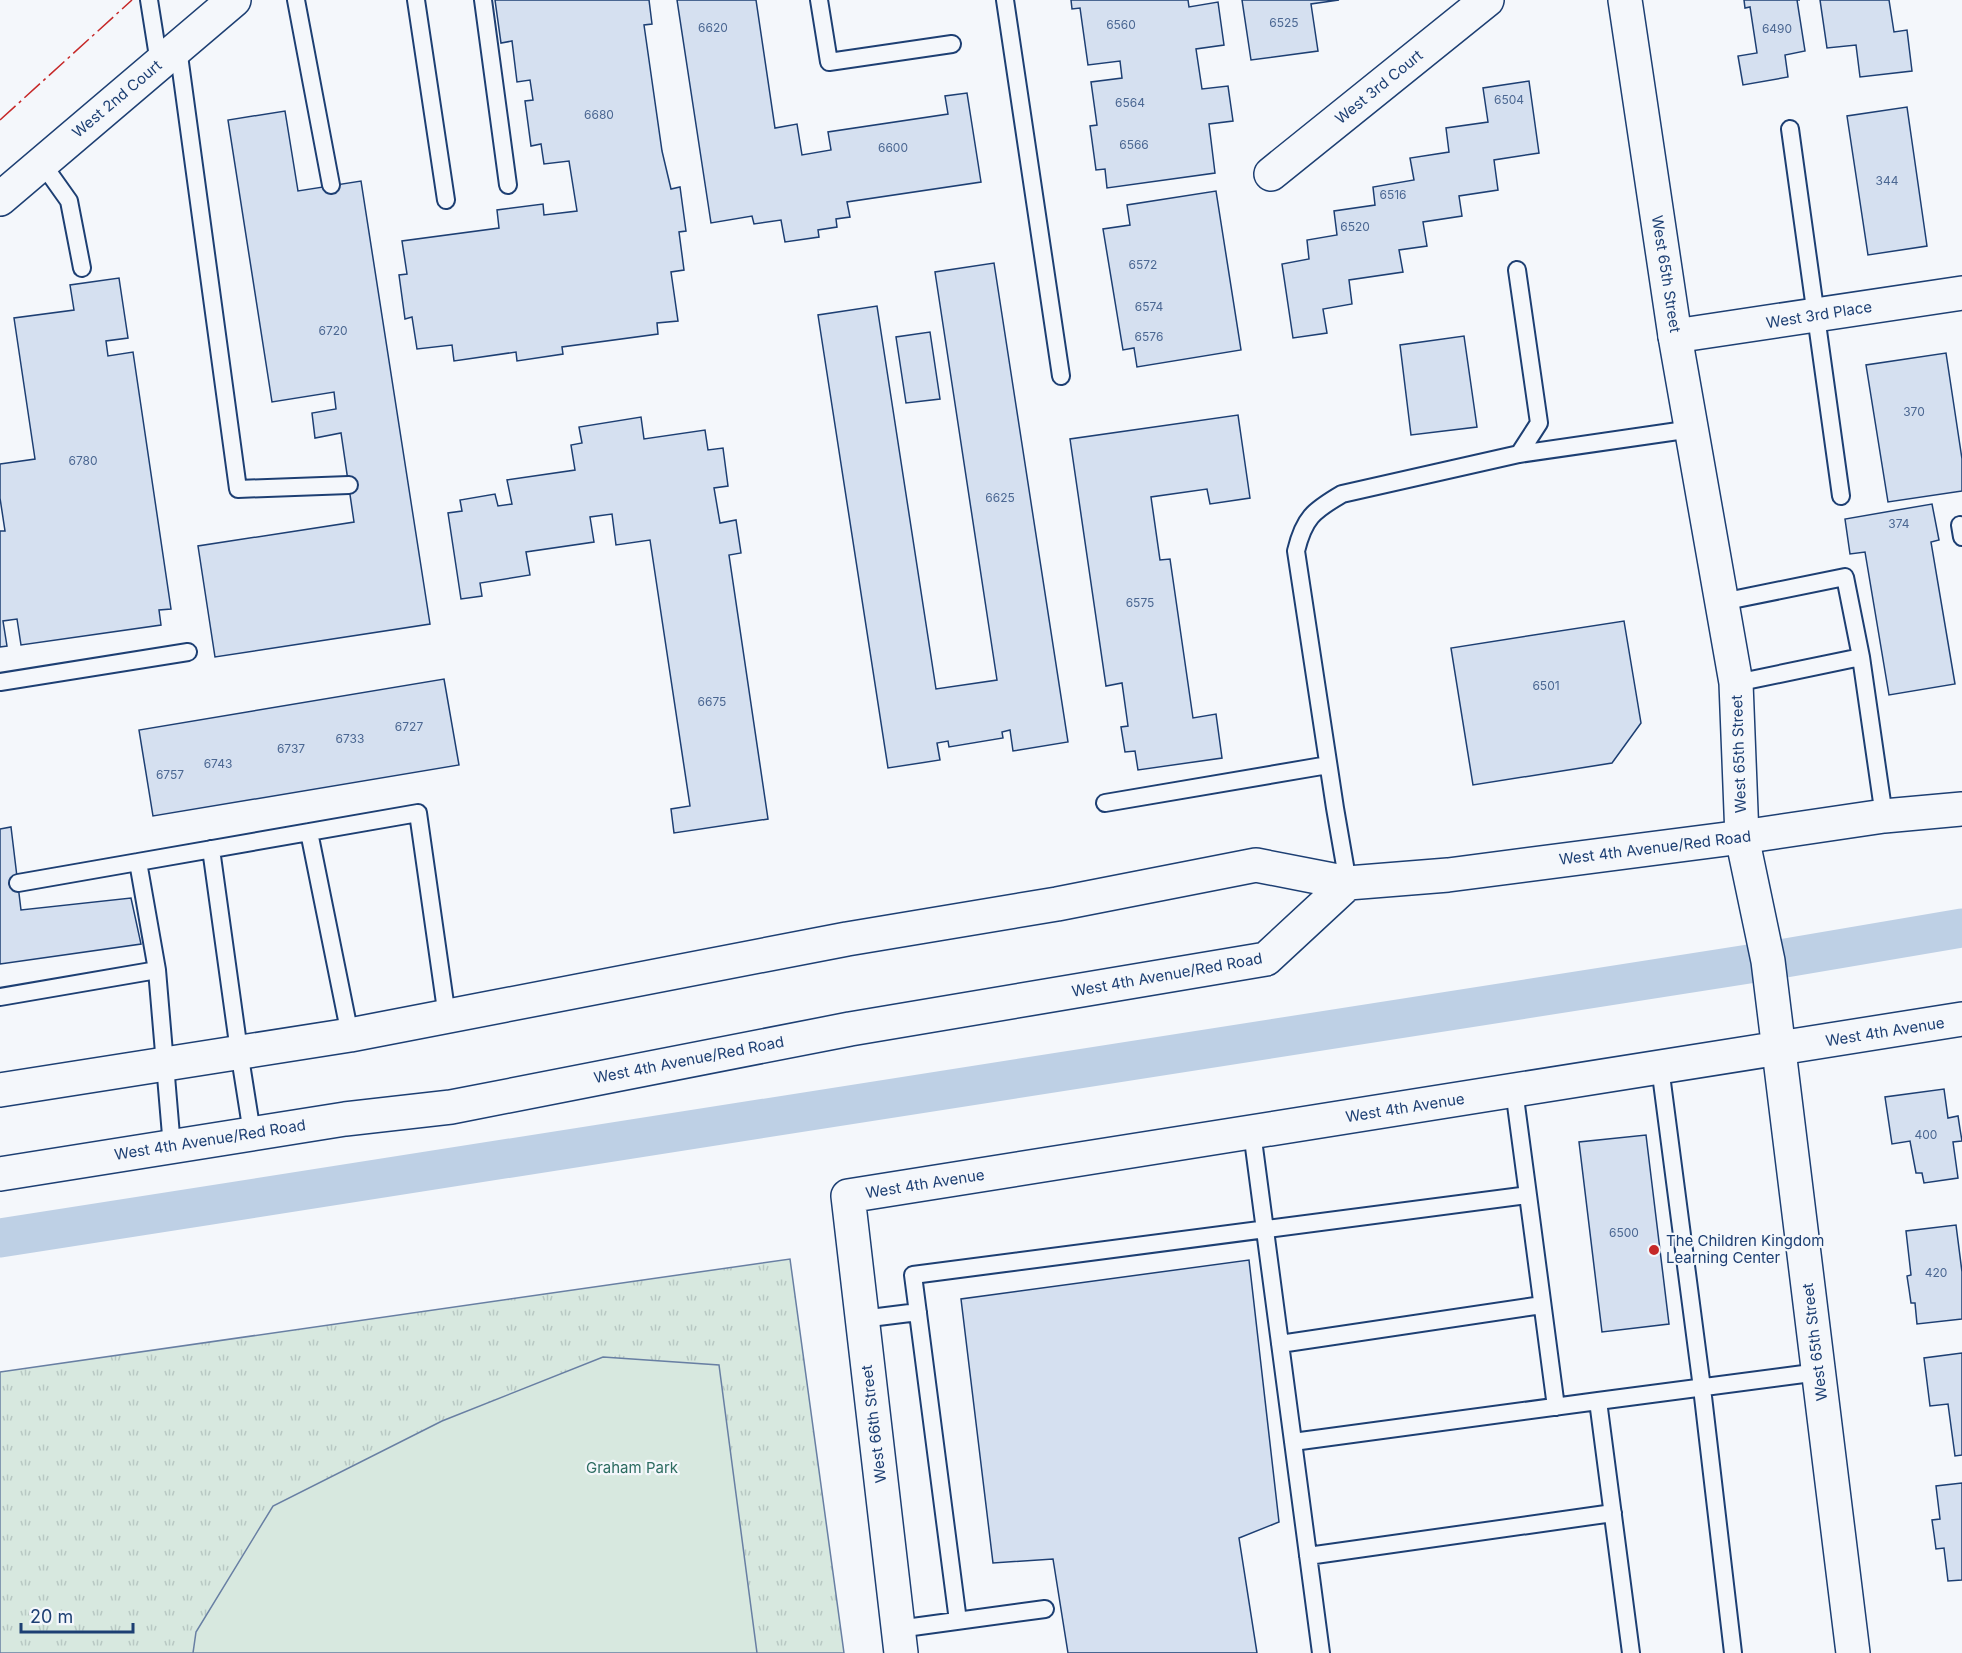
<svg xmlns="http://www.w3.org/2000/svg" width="1962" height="1653" font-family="Inter,sans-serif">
	<defs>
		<pattern id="park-tufts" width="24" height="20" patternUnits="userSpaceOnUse" patternTransform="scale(1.5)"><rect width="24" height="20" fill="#d7e8df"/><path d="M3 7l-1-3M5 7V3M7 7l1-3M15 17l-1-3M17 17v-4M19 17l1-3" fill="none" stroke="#b8c8c3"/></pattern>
	</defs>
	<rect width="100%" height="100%" fill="#f4f7fb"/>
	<path fill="url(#park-tufts)" stroke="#687fa3" stroke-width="1.5" d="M790 1259 844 1653H0V1372Z"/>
	<path fill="#d7e8df" stroke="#687fa3" stroke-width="1.5" d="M603 1357 719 1365 757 1653H193L196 1632 273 1506 442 1421Z"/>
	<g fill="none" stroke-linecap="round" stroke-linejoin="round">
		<path stroke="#bed0e5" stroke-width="39" d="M0 1238 1768 961 1962 928"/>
	</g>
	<path fill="#d5e0f0" stroke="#1d3f73" stroke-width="1.5" d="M495 0H649L652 24 644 25 662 151 671 189 680 187 686 231 679 232 684 270 671 272 678 321 657 323 658 334 562 347 563 354 517 361 516 352 454 361 452 345 417 349 412 317 405 319 399 275 407 274 402 241 499 228 497 210 543 204 544 215 577 211 569 161 544 164 541 144 531 146 525 101 533 100 530 80 517 82 512 41 501 43Z
		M677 0H756L775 128 797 124 802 155 831 150 828 132 948 114 945 96 967 93 981 182 847 202 850 217 836 219 837 227 818 230 819 237 785 242 781 220 754 224 752 216 711 223Z
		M1071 0H1188L1189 7 1218 2 1224 45 1196 49 1202 89 1228 86 1233 121 1209 124 1215 173 1107 188 1105 169 1096 170 1090 126 1097 125 1091 82 1122 78 1120 61 1088 65 1080 8 1072 9Z
		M1242 0H1339L1311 4 1318 51 1251 60Z
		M1744 0H1800H1797L1805 51 1785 55 1788 77 1743 85 1738 56 1757 53 1750 7 1745 8Z
		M1820 0H1889L1894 32 1907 30 1912 71 1860 77 1856 45 1827 48Z
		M1529 81 1539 153 1494 160 1498 190 1459 196 1462 216 1423 222 1427 246 1399 250 1403 272 1349 280 1352 304 1323 309 1327 333 1293 338 1282 264 1309 259 1307 240 1337 235 1334 211 1375 205 1373 187 1414 180 1410 158 1449 152 1446 128 1488 122 1483 88Z
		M1907 107 1927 246 1868 255 1847 116Z
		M285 111 298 191 361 181 430 624 215 657 198 546 354 522 341 433 315 438 312 413 336 409 334 392 272 402 228 120Z
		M1216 191 1241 350 1137 367 1134 348 1123 350 1103 229 1130 225 1127 205Z
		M994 263 1068 742 1013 751 1010 730 1002 732 1003 738 949 747 948 741 937 743 940 760 888 768 818 315 877 306 936 689 997 680 935 272Z
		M119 278 128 338 106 341 108 356 133 352 171 609 159 610 161 625 21 645 17 619 3 621 7 646 0 647V531H5L0 498V464L35 459 14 318 74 310 70 285Z
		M930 332 940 399 906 403 896 337Z
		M1464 336 1477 427 1411 435 1400 345Z
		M1946 353 1962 459V491L1888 502 1866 365Z
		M1238 415 1250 498 1210 504 1207 489 1151 497 1160 560 1170 559 1193 718 1216 714 1222 758 1138 770 1135 751 1125 752 1121 727 1128 726 1122 683 1106 686 1070 439Z
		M641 417 644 439 705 430 708 450 723 448 728 486 714 488 720 523 736 520 741 553 729 555 768 819 674 833 671 809 690 806 650 540 616 545 612 514 590 517 594 542 526 552 530 575 480 583 482 596 461 599 448 513 462 511 460 500 495 494 498 506 512 504 507 480 575 470 571 445 582 443 579 427Z
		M1932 504 1939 540 1931 542 1955 684 1889 695 1865 552 1850 554 1845 519Z
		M1624 621 1641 723 1612 763 1473 785 1451 648Z
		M444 679 459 765 153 816 139 730Z
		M11 827 21 910 131 898 141 944 0 964V829Z
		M1944 1089 1948 1118 1958 1116 1960 1129 1962 1141 1953 1142 1958 1178 1924 1183 1922 1173H1916L1910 1141 1892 1144 1885 1097Z
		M1646 1135 1669 1324 1602 1332 1579 1142Z
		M1956 1225 1962 1272V1319L1917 1324 1915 1303H1911L1909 1289 1907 1276 1911 1275 1906 1231Z
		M1249 1260 1279 1522 1239 1538 1257 1653H1068L1053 1559 993 1563 961 1299Z
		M1962 1353V1455L1955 1456 1948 1404 1930 1406 1924 1358Z
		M1962 1483V1580L1948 1581 1944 1548 1936 1549 1934 1534 1932 1520 1940 1519 1936 1486Z"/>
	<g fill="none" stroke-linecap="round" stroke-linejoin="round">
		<defs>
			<path id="service" d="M149 0 159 63
				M296 0 331 185
				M416 0 446 200
				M483 0 508 185
				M819 0 829 62 952 44
				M1005 0 1061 376
				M178 48 238 489 349 485
				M1790 129 1841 496
				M42 163 69 201 82 268
				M1519 454 1692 429
				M1960 525 1962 537
				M1722 602 1845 577 1861 657 1884 816
				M0 682 188 652
				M1736 683 1861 657
				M1105 803 1328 765
				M309 832 350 1035
				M211 849 239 1051 252 1133
				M18 883 138 862
				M1348 883 1335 808 1296 551C1304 518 1313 511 1342 494L1519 454 1539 423 1517 270
				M0 997 157 970
				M1660 1067 1702 1388 1733 1653
				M1252 1132 1321 1653
				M172 1147 157 970 138 862 418 813 447 1017
				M1528 1195 1556 1407
				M862 1319 918 1312
				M1280 1344 1542 1305
				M1598 1401 1819 1372
				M1293 1442 1598 1401 1631 1653
				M1308 1556 1613 1513
				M958 1621 913 1275 1528 1195 1514 1090
				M898 1629 1045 1609"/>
			<path id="minor" d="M1271 174 1487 0
				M1675 336 1962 293
				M1742 837 1768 961 1853 1653
				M901 1653 848 1196 1962 1019"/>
			<path id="tertiary" d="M1625 0 1675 336 1736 683 1742 837"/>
			<path id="secondary" d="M0 199 234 0"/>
			<path id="primary" d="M0 1090 350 1035 847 939 1057 904 1256 865 1348 883 1448 875 1742 837 1884 816 1962 809
				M0 1174 345 1119 451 1107 850 1029 1266 959 1348 883"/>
		</defs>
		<use href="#service" stroke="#1d3f73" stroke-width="20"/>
		<use href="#minor" stroke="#1d3f73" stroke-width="36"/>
		<use href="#tertiary" stroke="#1d3f73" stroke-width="36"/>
		<use href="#secondary" stroke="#1d3f73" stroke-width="36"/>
		<use href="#primary" stroke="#1d3f73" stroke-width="36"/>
		<use href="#service" stroke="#f4f7fb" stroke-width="16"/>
		<use href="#minor" stroke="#f4f7fb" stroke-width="33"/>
		<use href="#tertiary" stroke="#f4f7fb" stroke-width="33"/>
		<use href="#secondary" stroke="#f4f7fb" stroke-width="33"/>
		<use href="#primary" stroke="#f4f7fb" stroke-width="33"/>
		<path stroke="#c62828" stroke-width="1.5" stroke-dasharray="21 4.5 3 4.5" stroke-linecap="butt" d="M0 120 132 0"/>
	</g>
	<circle fill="#c62828" stroke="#f4f7fb" stroke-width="2" cx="1654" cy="1250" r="6"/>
	<g text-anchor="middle" stroke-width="4.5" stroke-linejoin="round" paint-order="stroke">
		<g font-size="12" fill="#4b6792">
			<text x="1284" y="27">6525</text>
			<text x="1121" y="29">6560</text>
			<text x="713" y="32">6620</text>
			<text x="1777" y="33">6490</text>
			<text x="1509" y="104">6504</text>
			<text x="1130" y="107">6564</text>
			<text x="599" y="119">6680</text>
			<text x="1134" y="149">6566</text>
			<text x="893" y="152">6600</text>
			<text x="1887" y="185">344</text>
			<text x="1393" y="199">6516</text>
			<text x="1355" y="231">6520</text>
			<text x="1143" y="269">6572</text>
			<text x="1149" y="311">6574</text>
			<text x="333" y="335">6720</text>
			<text x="1149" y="341">6576</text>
			<text x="1914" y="416">370</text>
			<text x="83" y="465">6780</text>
			<text x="1000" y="502">6625</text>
			<text x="1899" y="528">374</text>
			<text x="1140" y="607">6575</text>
			<text x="1546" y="690">6501</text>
			<text x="712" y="706">6675</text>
			<text x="409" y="731">6727</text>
			<text x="350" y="743">6733</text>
			<text x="291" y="753">6737</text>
			<text x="218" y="768">6743</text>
			<text x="170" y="779">6757</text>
			<text x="1926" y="1139">400</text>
			<text x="1624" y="1237">6500</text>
			<text x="1936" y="1277">420</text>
		</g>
		<g font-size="15" fill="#1d3f73" stroke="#f4f7fb">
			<text transform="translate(1379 87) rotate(-39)" y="5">West 3rd Court</text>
			<text transform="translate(117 99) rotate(-40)" y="5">West 2nd Court</text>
			<text transform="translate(1666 274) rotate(81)" y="5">West 65th Street</text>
			<text transform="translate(1819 315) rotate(-9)" y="5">West 3rd Place</text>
			<text transform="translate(1739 754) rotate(-92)" y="5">West 65th Street</text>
			<text transform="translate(1655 848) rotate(-7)" y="5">West 4th Avenue/Red Road</text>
			<text transform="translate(1167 975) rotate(-10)" y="5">West 4th Avenue/Red Road</text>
			<text transform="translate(1885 1032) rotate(-9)" y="5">West 4th Avenue</text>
			<text transform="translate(689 1060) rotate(-11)" y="5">West 4th Avenue/Red Road</text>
			<text transform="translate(1405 1108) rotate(-9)" y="5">West 4th Avenue</text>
			<text transform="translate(210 1140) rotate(-9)" y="5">West 4th Avenue/Red Road</text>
			<text transform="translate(925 1184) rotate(-9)" y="5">West 4th Avenue</text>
			<text transform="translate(1815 1342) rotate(-97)" y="5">West 65th Street</text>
			<text transform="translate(874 1424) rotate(-97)" y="5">West 66th Street</text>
		</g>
		<g font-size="15" fill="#1d3f73" stroke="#f4f7fb" text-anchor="start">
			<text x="1666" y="1246">The Children Kingdom<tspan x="1666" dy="17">Learning Center</tspan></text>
		</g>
		<g font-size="15" fill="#2c6c60" stroke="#f4f7fb">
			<text x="632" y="1473">Graham Park</text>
		</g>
	</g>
	<path d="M21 1623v9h112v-9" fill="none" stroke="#1d3f73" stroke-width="3"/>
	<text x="30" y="1623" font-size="18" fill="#1d3f73" stroke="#f4f7fb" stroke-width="4.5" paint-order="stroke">20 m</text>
</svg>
